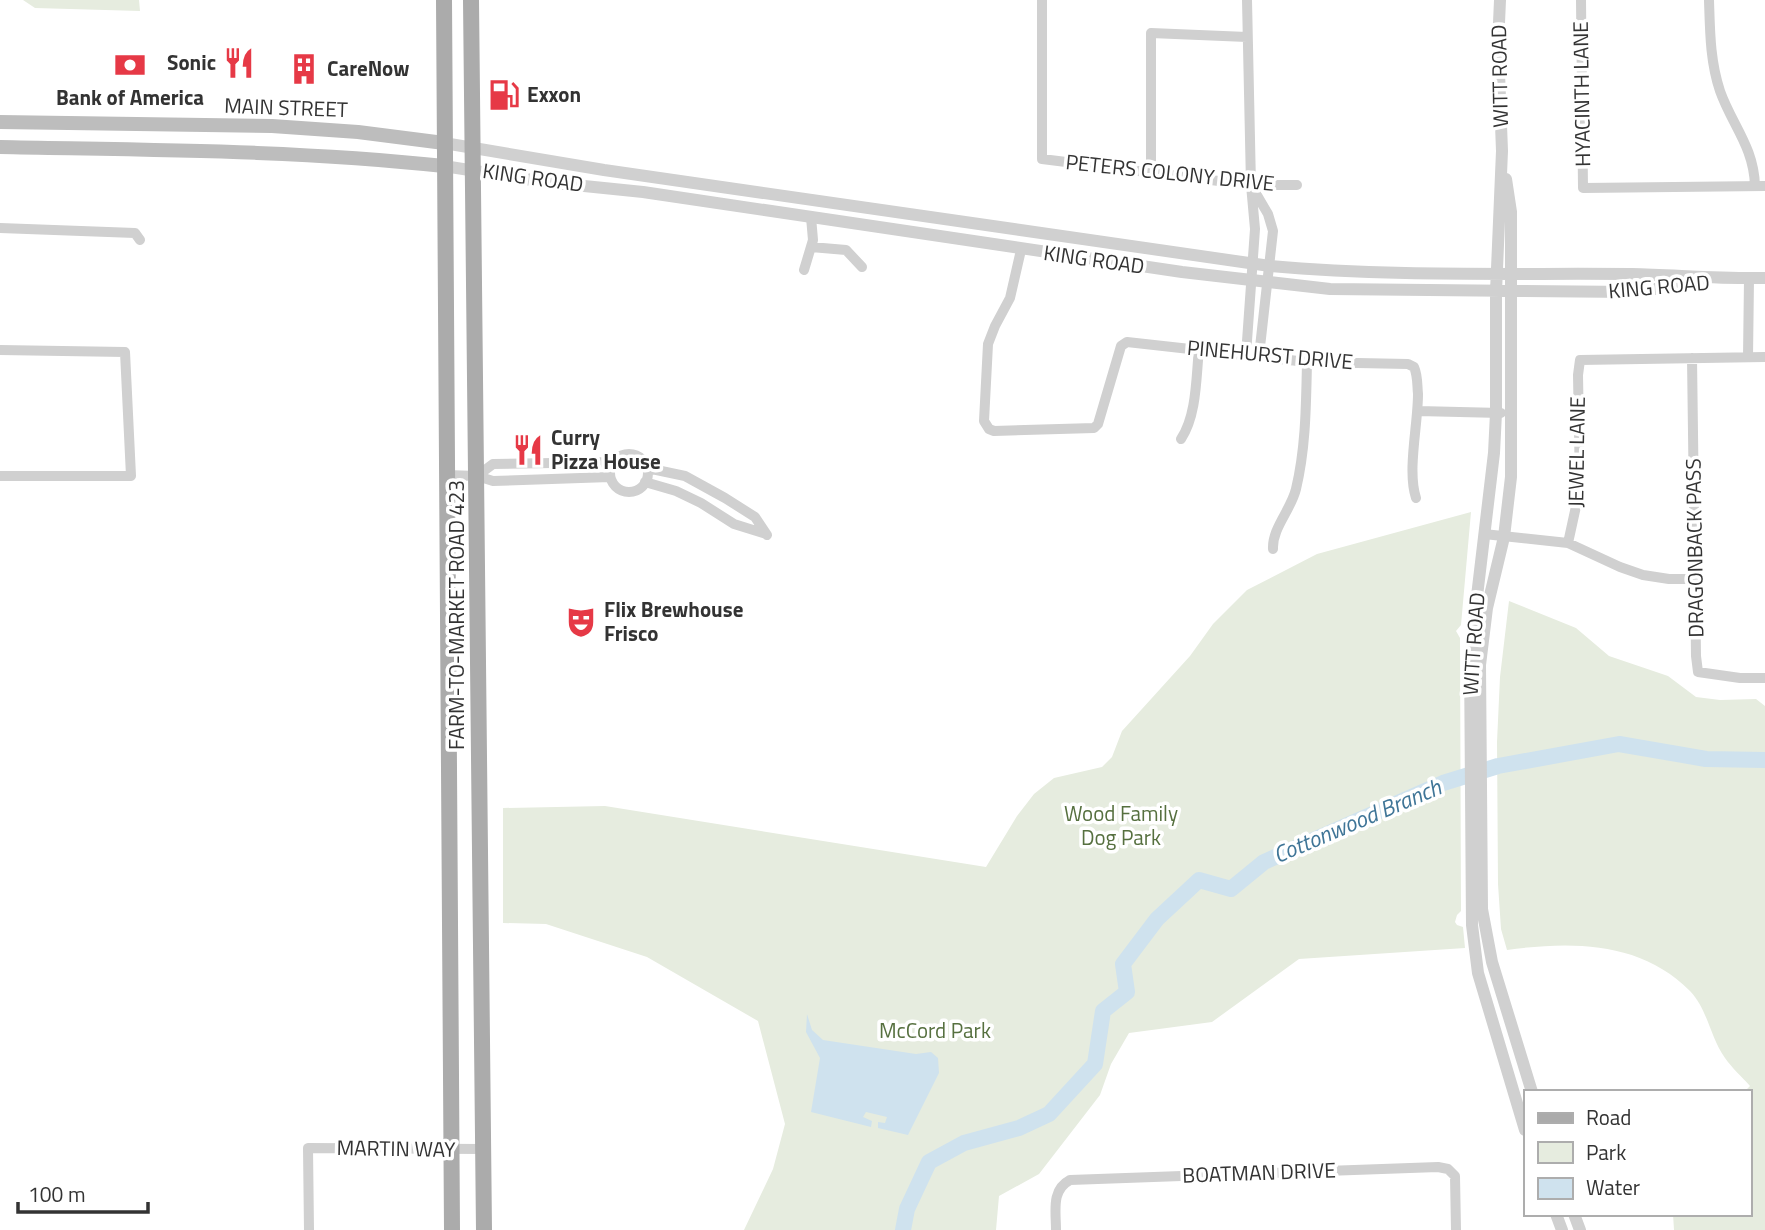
<svg xmlns="http://www.w3.org/2000/svg" width="1765" height="1230" font-family="'Titillium Web',sans-serif">
	<rect width="100%" height="100%" fill="#fff"/>
	<path fill="#e6ecdf" d="M23 0H139L140 11 35 8Z
		M1471 512 1461 625 1456 631 1460 638 1461 911 1457 915 1455 922 1457 925 1463 927 1465 948 1299 959 1212 1022 1129 1033 1111 1064 1100 1095 1039 1174 999 1196 996 1230H744L773 1169 785 1124 758 1021 647 957 546 924 503 923V808L605 806 986 867 1017 816 1034 794 1054 778 1102 767 1112 757 1122 731 1190 656 1213 624 1247 590 1317 554Z
		M1509 601 1576 628 1609 656 1668 676 1696 697 1720 700 1756 699 1765 706V1230H1674L1673 1214H1749V1092H1744L1750 1086C1742 1077 1732 1068 1725 1058 1710 1037 1708 1010 1690 991 1641 941 1571 941 1507 950L1501 929 1498 884 1497 742 1500 677Z"/>
	<path fill="#cfe2ee" d="M807 1014 812 1030 823 1040 916 1054 931 1052 938 1058 939 1073 908 1135 878 1128V1122L885 1123 887 1117 866 1112 863 1117 872 1121 871 1127 811 1112 820 1058 806 1032Z"/>
	<g fill="none" stroke-linecap="round" stroke-linejoin="round">
		<path stroke="#cfe2ee" stroke-width="16" d="M903 1230 907 1209 929 1162 964 1143 1019 1128 1049 1114 1095 1064 1103 1011 1127 992 1123 964 1157 919 1199 880 1231 889 1264 862 1443 783 1498 766 1619 744 1706 759 1765 760"/>
		<path stroke="#d0d0d0" stroke-width="10" d="M1042 0V159L1251 185H1297
			M1247 0 1251 185
			M1581 0 1583 188 1765 186
			M1709 0C1710 31 1710 61 1720 91 1732 125 1754 147 1755 186
			M1151 172V33L1247 37
			M0 228 135 233 140 240
			M811 247 846 250 862 267
			M1021 250 1010 298 995 326 988 344 984 421 989 429 994 431 1094 428 1098 424 1121 346 1127 342 1307 362 1408 364 1414 367C1418 376 1417 385 1418 394 1418 425 1407 471 1416 498
			M804 270 813 240 811 217
			M0 350 125 352 131 476H0
			M1246 355 1255 229 1251 185 1268 214 1273 231 1259 356
			M1748 357 1749 279
			M1692 358 1696 656 1698 672 1740 678H1765
			M1418 411 1501 413
			M1181 439C1197 415 1196 377 1199 349
			M610 473a19 19 0 1 1 38 0a19 19 0 1 1-38 0Z
			M647 468 685 476 725 498 755 517 767 535
			M446 475 477 476 493 481 610 477
			M477 476 493 464 613 462
			M645 482 676 491 701 503 734 524 766 534
			M1484 534 1568 543 1620 567 1643 575 1669 579H1696
			M1568 543 1580 488 1578 375 1580 360 1765 357
			M1273 549C1272 528 1291 510 1296 489 1306 447 1306 404 1307 362
			M309 1230 308 1148 483 1149
			M1056 1230C1056 1211 1051 1190 1070 1180L1438 1167 1448 1169 1455 1176 1456 1230"/>
		<path stroke="#d0d0d0" stroke-width="12" d="M1500 0 1498 46 1502 151 1496 292V413L1494 453 1470 655 1472 925 1478 973 1525 1130
			M444 143 604 170 1270 266C1391 277 1510 273 1632 274 1676 275 1721 279 1765 278
			M444 166 545 182 643 192 1182 272 1330 289 1631 292 1703 283
			M1506 179 1511 212V477L1504 537 1487 608 1480 665 1482 909 1492 962 1532 1092
			M1556 1214 1562 1230
			M1574 1214 1580 1230"/>
		<path stroke="#bdbdbd" stroke-width="14" d="M0 122 272 126 358 132 444 143
			M0 147C148 150 296 150 444 166"/>
		<path stroke="#ababab" stroke-width="16" d="M444 0 452 1230
			M471 0 484 1230"/>
	</g>
	<defs>
		<symbol id="restaurant-bare" viewBox="-9 -9 18 18"><path d="M-5-6h1v4h1v-4h1v4h1v-4h1v5L-1.5 .5V6h-2V.5L-5-1ZM5-6V6H3V1.5H1.5Q1.5-4 5-6Z" fill="#e63946" stroke="#fff" stroke-width="2.5" paint-order="stroke"/></symbol>
		<symbol id="bank-bare" viewBox="-9 -9 18 18"><path d="M-6-4H6V4H-6ZM0-2.3a2.3 2.3 0 1 0 0 4.6a2.3 2.3 0 1 0 0-4.6Z" fill="#e63946" stroke="#fff" stroke-width="2.5" paint-order="stroke"/></symbol>
		<symbol id="building-bare" viewBox="-9 -9 18 18"><path d="M-4-6H4V6H1V3H-1V6H-4ZM-2.5-4.3h1.7v1.8h-1.7ZM.8-4.3h1.7v1.8H.8ZM-2.5-1h1.7V.8h-1.7ZM.8-1h1.7V.8H.8Z" fill="#e63946" stroke="#fff" stroke-width="2.5" paint-order="stroke"/></symbol>
		<symbol id="fuel-bare" viewBox="-9 -9 18 18"><path d="M-5.5-6h7V0h2V4h1.3V-2.5L3-4.5l.8-.8L6-3V5H2.5V1h-1V6h-7ZM-4.2-4.7v3.2H.2V-4.7Z" fill="#e63946" stroke="#fff" stroke-width="2.5" paint-order="stroke"/></symbol>
		<symbol id="theatre-bare" viewBox="-9 -9 18 18"><path d="M-5-5.5Q0-4 5-5.5V0Q5 5 0 6Q-5 5-5 0ZM-3.3-2.5H-1v1.5H-3.3ZM1-2.5H3.3v1.5H1ZM-2.8 1Q0 5.5 2.8 1Z" fill="#e63946" stroke="#fff" stroke-width="2.5" paint-order="stroke"/></symbol>
	</defs>
	<g fill-rule="evenodd">
		<use href="#restaurant-bare" x="217" y="41" width="44" height="44"/>
		<use href="#bank-bare" x="108" y="43" width="44" height="44"/>
		<use href="#building-bare" x="282" y="47" width="44" height="44"/>
		<use href="#fuel-bare" x="482" y="73" width="44" height="44"/>
		<use href="#restaurant-bare" x="506" y="428" width="44" height="44"/>
		<use href="#theatre-bare" x="559" y="600" width="44" height="44"/>
	</g>
	<g text-anchor="middle" stroke-width="7" stroke-linejoin="round" paint-order="stroke">
		<g font-size="21" font-weight="bold" fill="#333" stroke="#fff" text-anchor="start">
			<text x="216" y="70" text-anchor="end">Sonic</text>
			<text x="327" y="76">CareNow</text>
			<text x="527" y="102">Exxon</text>
			<text x="130" y="105" text-anchor="middle">Bank of America</text>
			<text x="551" y="445">Curry<tspan x="551" dy="24">Pizza House</tspan></text>
			<text x="604" y="617">Flix Brewhouse<tspan x="604" dy="24">Frisco</tspan></text>
		</g>
		<g font-size="21" fill="#333" stroke="#fff">
			<text transform="translate(1500 76) rotate(-91)" y="7">WITT ROAD</text>
			<text transform="translate(1582 94) rotate(-91)" y="7">HYACINTH LANE</text>
			<text transform="translate(286 108) rotate(2)" y="7">MAIN STREET</text>
			<text transform="translate(1170 173) rotate(6)" y="7">PETERS COLONY DRIVE</text>
			<text transform="translate(533 178) rotate(8)" y="7">KING ROAD</text>
			<text transform="translate(1094 260) rotate(8)" y="7">KING ROAD</text>
			<text transform="translate(1659 287) rotate(-5)" y="7">KING ROAD</text>
			<text transform="translate(1270 355) rotate(5)" y="7">PINEHURST DRIVE</text>
			<text transform="translate(1577 452) rotate(-89)" y="7">JEWEL LANE</text>
			<text transform="translate(1695 548) rotate(-91)" y="7">DRAGONBACK PASS</text>
			<text transform="translate(457 615) rotate(-90)" y="7">FARM-TO-MARKET ROAD 423</text>
			<text transform="translate(1474 644) rotate(-86)" y="7">WITT ROAD</text>
			<text transform="translate(396 1149) rotate(1)" y="7">MARTIN WAY</text>
			<text transform="translate(1259 1173) rotate(-2)" y="7">BOATMAN DRIVE</text>
		</g>
		<g font-size="21" fill="#56703f" stroke="#fff">
			<text x="1121" y="821">Wood Family<tspan x="1121" dy="24">Dog Park</tspan></text>
			<text x="935" y="1038">McCord Park</text>
		</g>
		<g font-size="23" font-style="italic" fill="#3f7597" stroke="#fff">
			<text transform="translate(1357 821) rotate(-23)" y="8">Cottonwood Branch</text>
		</g>
	</g>
	<rect x="1524" y="1090" width="228" height="126" fill="#ffffff" stroke="#adadad" stroke-width="2"/>
	<rect x="1538" y="1113" width="35" height="10" fill="#ababab" stroke="#adadad" stroke-width="2"/>
	<text x="1586" y="1125" font-size="21" fill="#333333">Road</text>
	<rect x="1538" y="1142" width="35" height="21" fill="#e6ecdf" stroke="#adadad" stroke-width="2"/>
	<text x="1586" y="1160" font-size="21" fill="#333333">Park</text>
	<rect x="1538" y="1178" width="35" height="21" fill="#cfe2ee" stroke="#adadad" stroke-width="2"/>
	<text x="1586" y="1195" font-size="21" fill="#333333">Water</text>
	<path d="M18 1202v10h130v-10" fill="none" stroke="#333333" stroke-width="3.5"/>
	<text x="28" y="1202" font-size="21" fill="#333333" stroke="#ffffff" stroke-width="5" paint-order="stroke">100 m</text>
</svg>
